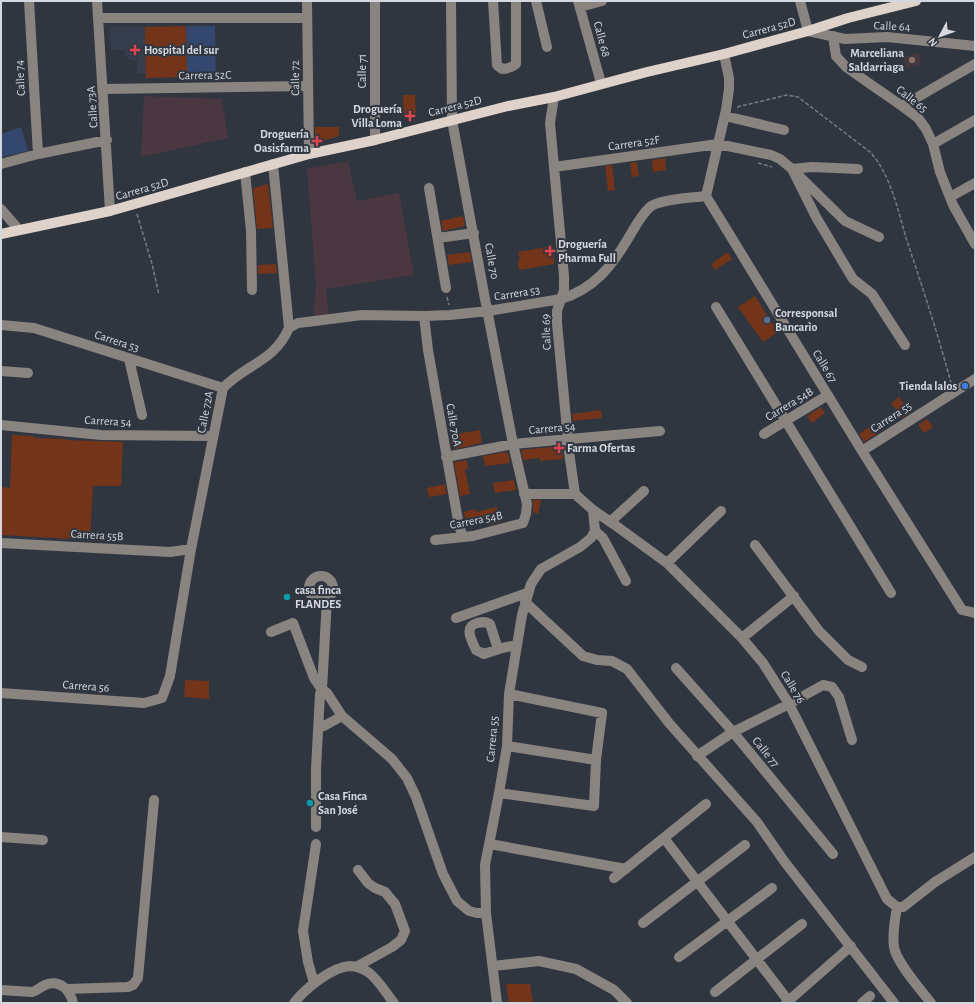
<svg xmlns="http://www.w3.org/2000/svg" width="976" height="1004" font-family="'Alegreya Sans',sans-serif">
	<rect width="100%" height="100%" fill="#303640"/>
	<path fill="#4a3740" d="M919 53 921 64 906 68 903 57Z
		M144 96 222 99 228 138 141 157Z
		M348 161 357 201 399 193 414 275 326 289 329 316 313 318 316 285 307 169Z"/>
	<path fill="#363e4e" d="M110 26 145 27 146 74 137 73V61L130 59 126 56 124 50H111Z"/>
	<path fill="#33476f" d="M186 26H215L216 77H187Z
		M21 127 28 151 1 157V134Z"/>
	<path fill="#743419" d="M186 26 187 77 146 78 145 27Z
		M403 95H415L416 117 404 118Z
		M315 127H339V136L315 143Z
		M665 158 666 170 653 172 652 160Z
		M637 162 639 176 632 177 630 163Z
		M612 165 615 190 608 191 605 166Z
		M268 184 273 228 257 229 253 188Z
		M463 216 465 226 443 231 441 221Z
		M553 246 554 264 519 270 518 260H520L518 252Z
		M470 252 472 262 449 265 447 255Z
		M728 252 732 259 715 270 711 264Z
		M276 264 277 273 258 274V265Z
		M755 296 778 332 763 342 738 307Z
		M899 397 910 413 902 418 891 403Z
		M821 407 825 413 812 423 807 416Z
		M601 410 602 418 573 421 572 414Z
		M927 419 933 427 924 433 918 425Z
		M872 425 878 433 864 442 859 434Z
		M480 430 482 443 455 449 452 446 450 435Z
		M12 435 34 436 33 438 66 439V440L123 442 121 486H93L90 540 1 535V487L10 488Z
		M562 446 563 459 540 461V458L523 460 521 450Z
		M506 452 509 455 510 463 485 466 483 456Z
		M467 460 468 469H465L470 494 460 496 454 462Z
		M514 480 516 490 495 493 493 483Z
		M445 484 447 494 429 497 427 488Z
		M533 500H541L538 514 533 512Z
		M497 507 501 522 490 524V521L468 527 464 512 475 509 476 512Z
		M185 680 209 681V699L184 697Z
		M506 984H530L533 1003H509Z"/>
	<g fill="none" stroke-linecap="round" stroke-linejoin="round">
		<path stroke="#767b84" stroke-width="1.5" stroke-dasharray="4 2" stroke-linecap="butt" d="M737 107 787 95 798 97 870 152C890 173 898 210 906 238 922 286 938 334 951 383
			M758 163 772 167
			M137 214 152 264 159 295
			M447 297 449 305"/>
		<path stroke="#8a8481" stroke-width="10" d="M29 1 38 154
			M97 1 110 211
			M307 1 309 154
			M493 1 497 65 502 69C508 69 511 68 516 64V1
			M536 1 547 47
			M578 1 601 83
			M800 1 808 31 845 39 887 37 975 46
			M580 7 602 1
			M98 18H307
			M833 36 836 56 846 67 873 86 902 106 918 118 926 129 933 144 940 172 953 205 975 244
			M724 54 729 78V89L726 110 706 196 862 451 962 610 975 613
			M103 89 308 86
			M554 97 550 123 564 276V290L557 311V323L568 440V445L575 494
			M902 106 975 64
			M725 116 784 130
			M375 140V1
			M933 144 975 120
			M1 164 38 154 107 140
			M554 167 718 144 771 155 780 159 792 169 845 221 879 237
			M858 169 812 167 792 169 816 217 853 279 872 294 905 345
			M245 172 251 231 252 290
			M429 188 446 288
			M950 197 975 183
			M1 209 19 230
			M438 238 474 233
			M716 307 891 593
			M424 316 428 350 459 526 463 537
			M1 325 34 328 223 388
			M289 328 298 323 307 322 362 315 424 316 450 315 488 311 561 299C594 289 612 266 629 237 635 227 641 215 650 207 660 199 692 198 706 196
			M129 359 142 415
			M1 371 28 373
			M1 425 101 435 213 436
			M764 434 828 395
			M862 451 975 379
			M446 457 513 444 660 431
			M524 494H575
			M575 494 593 510 615 525 667 563 742 638 763 663 789 704 887 899 897 907H903L935 882 975 857
			M610 522 644 491
			M595 531 603 538 626 581
			M435 540 473 536 523 523 526 514 527 504 513 444 485 299 452 120 451 1
			M1 543 170 552 191 549
			M755 545 819 631 848 660 862 667
			M667 563 721 511
			M309 588a12 12 0 1 1 24 0a12 12 0 1 1-24 0Z
			M525 602 583 656 597 660 612 661 627 669 669 723 757 822 784 861 894 1003
			M456 618 527 593
			M271 632 293 623 314 678 320 687 327 693 342 716 392 759 407 778 416 797 443 874 457 901 469 911 477 913H486
			M742 638 794 596
			M498 649 490 624C485 621 482 622 477 623 463 627 472 641 476 650L484 654 502 648 517 645
			M676 668 733 732 833 854
			M1 693 144 703 162 698 170 676 191 549 223 388C246 364 274 362 289 328L273 164
			M319 727 324 726 342 716
			M507 746 596 760
			M697 756 733 732 789 704 823 685 832 687 839 697 852 740
			M499 793 594 806 596 760 602 713 509 694
			M316 827V769L320 694 322 689 327 599
			M1 837 43 840
			M664 838 790 1003
			M490 844 626 869
			M614 878 706 804
			M897 907C895 920 892 933 894 947 896 962 921 990 931 1003
			M643 923 745 845
			M679 957 772 888
			M493 966 539 961 576 969 614 990 627 1003
			M356 967 392 947 401 940 405 931 395 904 385 892 375 888 368 883 358 870
			M314 983 308 962 303 931 316 844
			M67 989 128 987 133 985 138 978 154 800
			M1 990 32 992C37 991 40 987 45 985 60 979 70 990 73 1003
			M715 992 802 924
			M294 1003C305 989 331 967 350 966 356 966 363 969 368 972 378 979 386 993 394 1003
			M497 1003 486 913 485 865 499 793 507 746 509 694 522 615 531 584 541 569 580 547 591 538 595 531 593 510
			M786 1003 851 946
			M862 1003 870 996"/>
		<path stroke="#dfd2cb" stroke-width="10" d="M1 234 110 211 309 154 375 140 508 106 554 97 647 72 724 54 808 31 848 18 916 1"/>
	</g>
	<g fill="#e0444e" stroke="#303640" stroke-width="1.5">
		<path d="M133 44h4v4h4v4h-4v4h-4v-4h-4v-4h4z"/>
		<path d="M408 110h4v4h4v4h-4v4h-4v-4h-4v-4h4z"/>
		<path d="M315 135h4v4h4v4h-4v4h-4v-4h-4v-4h4z"/>
		<path d="M548 245h4v4h4v4h-4v4h-4v-4h-4v-4h4z"/>
		<path d="M557 442h4v4h4v4h-4v4h-4v-4h-4v-4h4z"/>
	</g>
	<circle fill="#8d6e63" stroke="#303640" stroke-width="1.5" cx="912" cy="60" r="4"/>
	<circle fill="#5c6f8a" stroke="#303640" stroke-width="1.5" cx="767" cy="320" r="4"/>
	<circle fill="#3f7fe0" stroke="#303640" stroke-width="1.5" cx="965" cy="386" r="4"/>
	<g fill="#0f9aa8" stroke="#303640" stroke-width="1.5">
		<circle cx="287" cy="597" r="4"/>
		<circle cx="310" cy="803" r="4"/>
	</g>
	<g text-anchor="middle" stroke-width="4" stroke-linejoin="round" paint-order="stroke">
		<g font-size="12" fill="#d4d7de" stroke="#303640">
			<text transform="translate(892 26) rotate(2)" y="4">Calle 64</text>
			<text transform="translate(769 28) rotate(-15)" y="4">Carrera 52D</text>
			<text transform="translate(602 39) rotate(75)" y="4">Calle 68</text>
			<text transform="translate(362 71) rotate(-90)" y="4">Calle 71</text>
			<text transform="translate(205 75) rotate(-1)" y="4">Carrera 52C</text>
			<text transform="translate(20 78) rotate(-93)" y="4">Calle 74</text>
			<text transform="translate(295 78) rotate(-91)" y="4">Calle 72</text>
			<text transform="translate(912 99) rotate(38)" y="4">Calle 65</text>
			<text transform="translate(455 106) rotate(-14)" y="4">Carrera 52D</text>
			<text transform="translate(92 107) rotate(-94)" y="4">Calle 73A</text>
			<text transform="translate(634 143) rotate(-8)" y="4">Carrera 52F</text>
			<text transform="translate(142 189) rotate(-16)" y="4">Carrera 52D</text>
			<text transform="translate(492 261) rotate(80)" y="4">Calle 70</text>
			<text transform="translate(517 293) rotate(-9)" y="4">Carrera 53</text>
			<text transform="translate(546 332) rotate(-92)" y="4">Calle 69</text>
			<text transform="translate(117 341) rotate(18)" y="4">Carrera 53</text>
			<text transform="translate(825 366) rotate(59)" y="4">Calle 67</text>
			<text transform="translate(789 404) rotate(-31)" y="4">Carrera 54B</text>
			<text transform="translate(205 412) rotate(-79)" y="4">Calle 72A</text>
			<text transform="translate(891 417) rotate(-33)" y="4">Carrera 55</text>
			<text transform="translate(108 421) rotate(3)" y="4">Carrera 54</text>
			<text transform="translate(454 425) rotate(80)" y="4">Calle 70A</text>
			<text transform="translate(552 428) rotate(-5)" y="4">Carrera 54</text>
			<text transform="translate(476 520) rotate(-11)" y="4">Carrera 54B</text>
			<text transform="translate(97 535) rotate(3)" y="4">Carrera 55B</text>
			<text transform="translate(86 686) rotate(4)" y="4">Carrera 56</text>
			<text transform="translate(793 687) rotate(59)" y="4">Calle 76</text>
			<text transform="translate(492 739) rotate(-85)" y="4">Carrera 55</text>
			<text transform="translate(766 752) rotate(51)" y="4">Calle 77</text>
		</g>
		<g font-size="12" font-weight="bold" fill="#d4d7de" stroke="#303640" text-anchor="start">
			<text x="144" y="54">Hospital del sur</text>
			<text x="904" y="57" text-anchor="end">Marceliana<tspan x="904" dy="14">Saldarriaga</tspan></text>
			<text x="402" y="113" text-anchor="end">Droguería<tspan x="402" dy="14">Villa Loma</tspan></text>
			<text x="309" y="138" text-anchor="end">Droguería<tspan x="309" dy="14">Oasisfarma</tspan></text>
			<text x="558" y="248">Droguería<tspan x="558" dy="14">Pharma Full</tspan></text>
			<text x="775" y="317">Corresponsal<tspan x="775" dy="14">Bancarìo</tspan></text>
			<text x="957" y="390" text-anchor="end">Tienda lalos</text>
			<text x="567" y="452">Farma Ofertas</text>
			<text x="295" y="594">casa finca<tspan x="295" dy="14">FLANDES</tspan></text>
			<text x="318" y="800">Casa Finca<tspan x="318" dy="14">San José</tspan></text>
		</g>
	</g>
	<rect width="976" height="1004" fill="none" stroke="#d4d7de" stroke-width="4"/>
	<g transform="translate(940 36) rotate(229)" stroke="#303640" stroke-width="3" paint-order="stroke">
	<path d="M0-3L7 15L0 10L-7 15Z" fill="#d4d7de"/>
	<text y="-6" font-size="11" font-weight="bold" text-anchor="middle" fill="#d4d7de">N</text>
	</g>
</svg>
